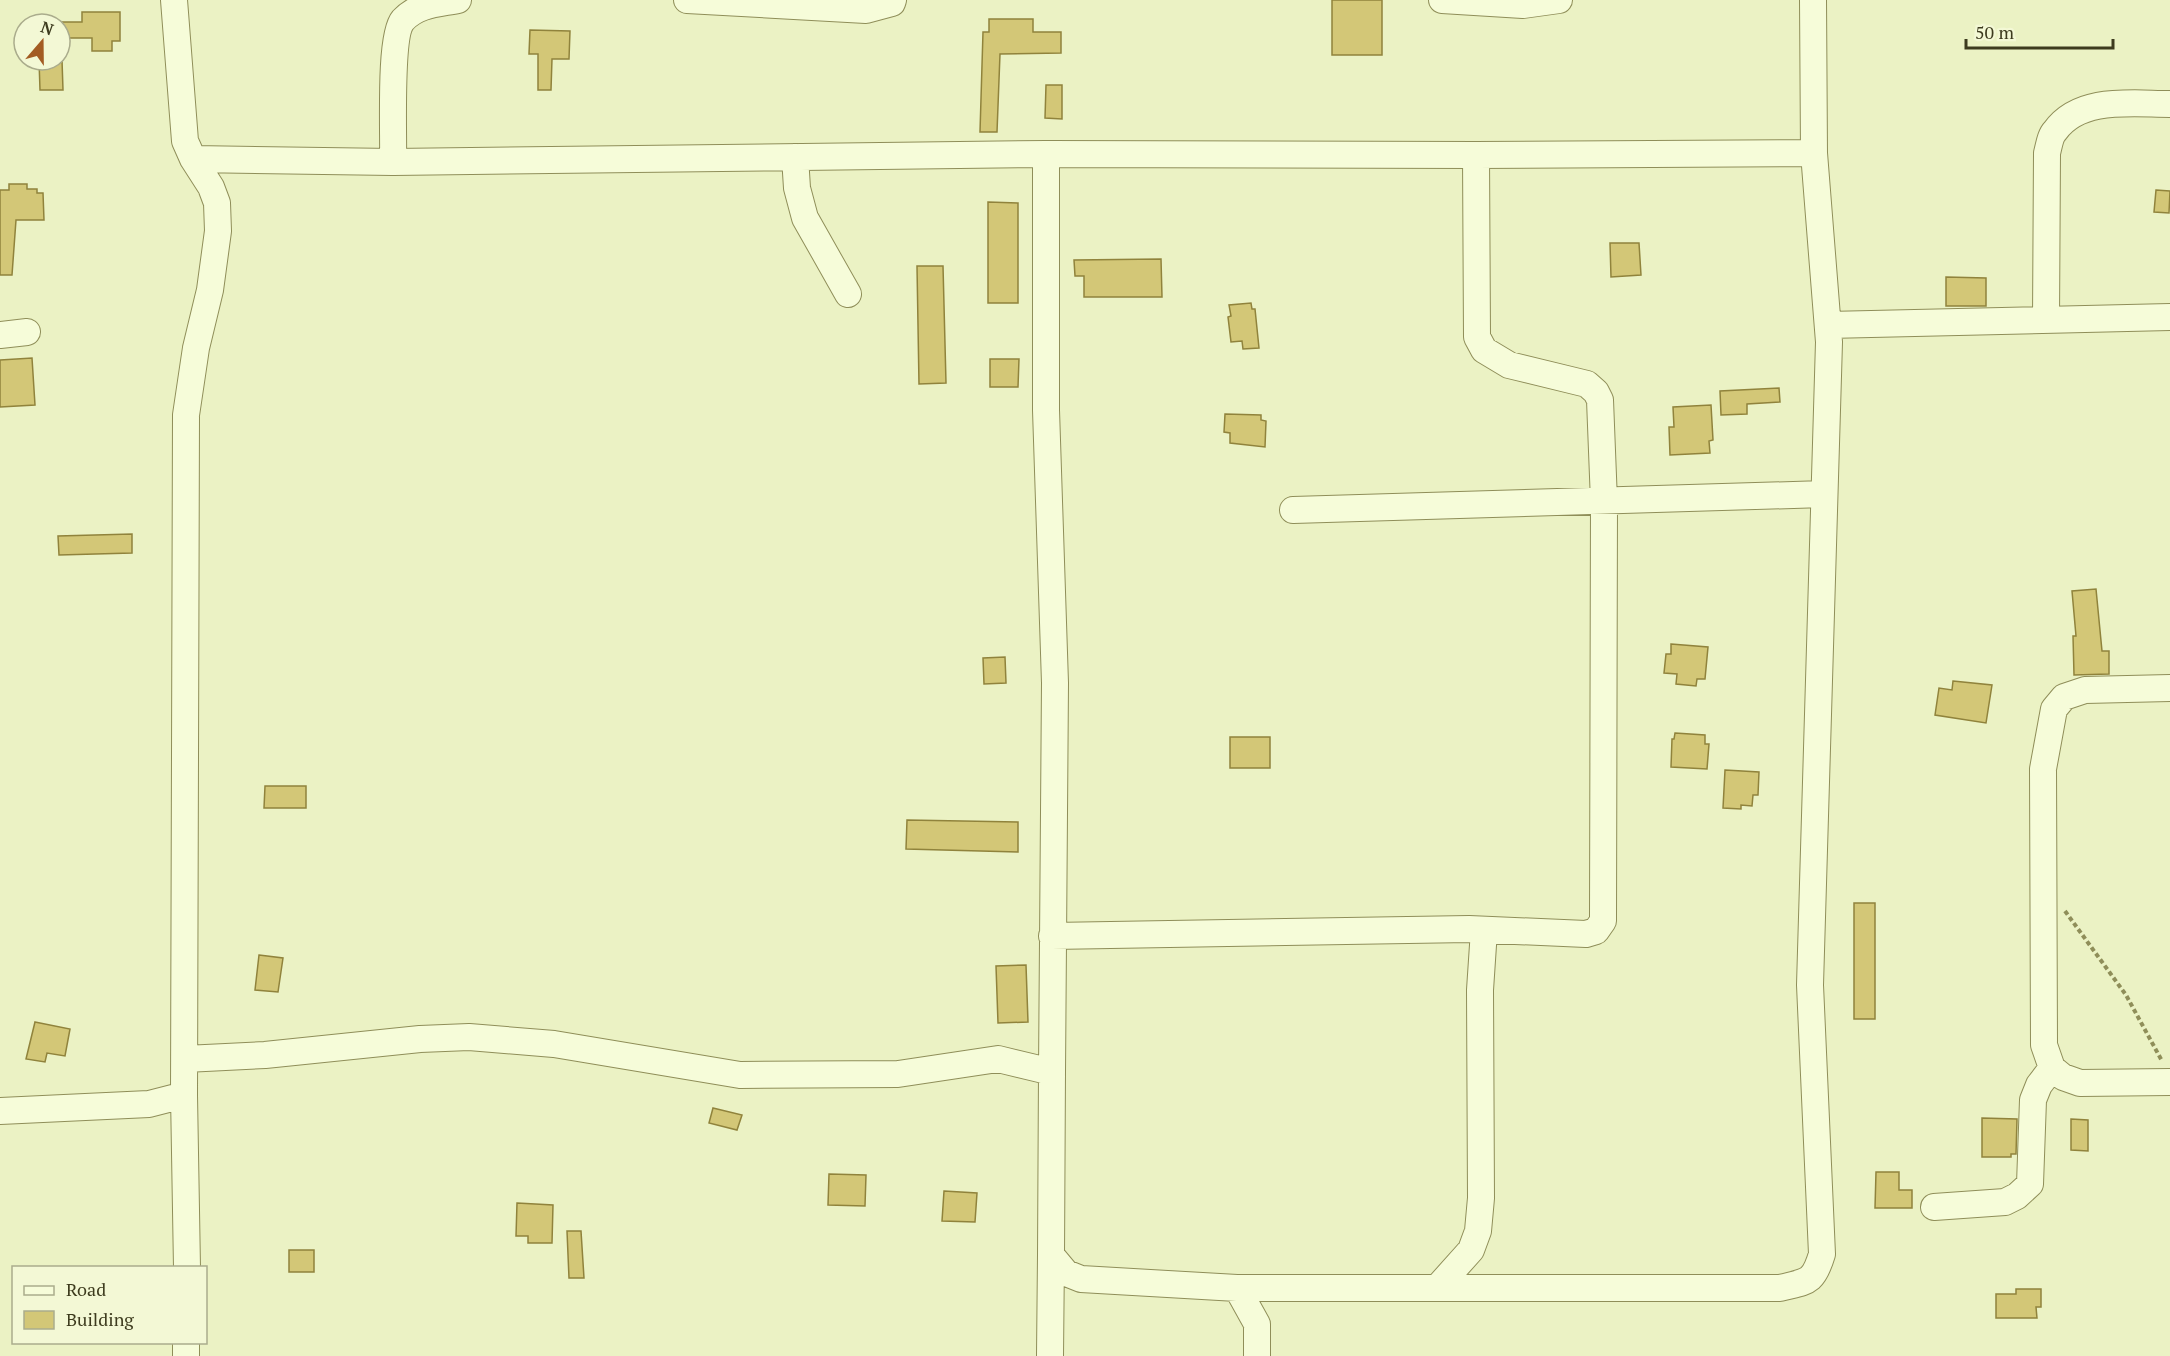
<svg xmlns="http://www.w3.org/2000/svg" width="2170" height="1356" font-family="'PT Serif',serif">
	<rect width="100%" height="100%" fill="#ebf2c4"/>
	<path fill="#d3c777" stroke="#90833c" stroke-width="1.5" d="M1332 0H1382V55H1332Z
		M82 12H120V41H112V51H92V38H60V22H82Z
		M989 19H1033V32H1061V53L1000 54 997 132H980L983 32H989Z
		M530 30 570 31 569 59H552L551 90H538V54H529Z
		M39 60H62L63 90H40Z
		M1046 85H1062V119L1045 118Z
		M9 184H27V189H37V193H43L44 220H16L12 275H0V190H9Z
		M2156 190 2170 191 2169 213 2154 212Z
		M988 202 1018 203V303H988Z
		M1610 243H1639L1641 275 1611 277Z
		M1161 259 1162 297H1084V276H1075L1074 260Z
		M917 266H943L946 383 919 384Z
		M1946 277 1986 278V306H1946Z
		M1251 303 1252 309H1255L1259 348 1243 349 1242 341 1231 342 1228 317 1231 316 1229 305Z
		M32 358 35 405 0 407V360Z
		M990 359H1019L1018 387H990Z
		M1779 388 1780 402 1747 404V414L1721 415 1720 391Z
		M1711 405 1713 440 1709 441 1710 453 1670 455 1669 427H1674L1673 407Z
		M1225 414 1261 415V420L1266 421 1265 447 1230 443V433L1224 432Z
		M132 534V553L59 555 58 536Z
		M2096 589 2102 651H2109V674L2074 675 2073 636H2076L2072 591Z
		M1671 644 1708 647 1705 679H1697L1696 686 1676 684 1677 674 1664 673 1666 654H1671Z
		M1005 657 1006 683 984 684 983 658Z
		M1953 681 1992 685 1986 723 1935 715 1939 688 1952 690Z
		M1675 733 1705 735V744H1709L1707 769 1671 767 1672 739H1674Z
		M1230 737H1270V768H1230Z
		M1725 770 1759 772 1758 795H1753L1752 806 1741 805V809L1723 808Z
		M265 786H306V808H264Z
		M907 820 1018 822V852L906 849Z
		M1854 903H1875V1019H1854Z
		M259 955 283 958 278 992 255 990Z
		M1026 965 1028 1022 998 1023 996 966Z
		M35 1022 70 1029 65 1056 47 1053 45 1062 26 1059Z
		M713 1108 742 1115 737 1130 709 1123Z
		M1982 1118 2017 1119 2016 1154H2011V1157H1982Z
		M2071 1119 2088 1120V1151L2071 1150Z
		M1876 1172H1899V1190H1912V1208H1875Z
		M829 1174 866 1175 865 1206 828 1205Z
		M944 1191 977 1193 975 1222 942 1221Z
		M517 1203 553 1205 552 1243H528V1236H516Z
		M567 1231H581L584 1278H569Z
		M289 1250H314V1272H289Z
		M2016 1289H2041V1307H2036L2037 1318H1996V1294H2016Z"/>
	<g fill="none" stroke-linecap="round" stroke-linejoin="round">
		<defs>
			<path id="minor" d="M174 0 185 141 193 159 211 187 217 203 218 231 210 290 196 348 186 415 184 1095 187 1268
				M687 0 866 10 892 3 893 0
				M1442 0 1523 5 1559 0
				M1046 154V410L1055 683 1052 1072
				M795 157 797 188 805 218 848 294
				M193 159 393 162 1046 154 1476 155 1814 153
				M393 162C394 136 389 36 403 20 418 4 438 4 458 0
				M2046 320 2047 153C2049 146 2050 136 2055 131 2080 96 2132 104 2170 104
				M1828 325 2170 317
				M0 335 27 332
				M1293 510 1824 494
				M2170 688 2085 690 2064 697 2054 709 2043 769 2044 1045 2052 1068 2063 1077 2080 1083 2170 1082
				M1052 936 1469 929 1586 934 1596 931 1603 921 1604 502 1600 400 1596 392 1587 384 1509 365 1484 350 1477 337 1476 155
				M185 1059 265 1055 420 1039 469 1037 554 1044 740 1075 898 1074 998 1059 1052 1072 1051 1255 1066 1273 1081 1279 1237 1288H1780C1807 1281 1813 1284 1822 1254L1810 985 1829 342 1814 153 1813 0
				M0 1111 149 1104 184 1095
				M1934 1207 2005 1202 2017 1196 2030 1184 2033 1100 2039 1085 2052 1068
				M1237 1288 1257 1324V1356
				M1437 1288 1471 1250 1478 1231 1481 1198 1480 990 1484 930
				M186 1356V1342
				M1050 1356 1051 1255"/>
		</defs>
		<use href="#minor" stroke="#8f8e59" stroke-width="28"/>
		<path stroke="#8f8e59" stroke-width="4" stroke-dasharray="4.5 3" stroke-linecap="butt" d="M2065 911 2126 995 2162 1061"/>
		<use href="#minor" stroke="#f6fcd9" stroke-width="26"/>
	</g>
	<rect x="12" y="1266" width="195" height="78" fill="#f3f8d5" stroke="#aaac8c" stroke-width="1.5"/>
	<rect x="24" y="1286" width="30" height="9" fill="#f6fcd9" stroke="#aaac8c" stroke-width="1.5"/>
	<text x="66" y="1296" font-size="18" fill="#3d3b1e">Road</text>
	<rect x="24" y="1311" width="30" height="18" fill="#d3c777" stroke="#aaac8c" stroke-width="1.5"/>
	<text x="66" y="1326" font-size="18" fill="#3d3b1e">Building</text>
	<g transform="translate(42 42) rotate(20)"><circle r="28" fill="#f3f8d5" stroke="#aaac8c" stroke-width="1.5"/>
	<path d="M0-4.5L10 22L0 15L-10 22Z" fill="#a35c23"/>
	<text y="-9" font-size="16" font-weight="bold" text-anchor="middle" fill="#3d3b1e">N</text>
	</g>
	<path d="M1966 39v9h147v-9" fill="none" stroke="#3d3b1e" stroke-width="3"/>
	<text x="1975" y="39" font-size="18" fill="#3d3b1e" stroke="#f3f8d5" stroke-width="4.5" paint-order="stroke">50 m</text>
</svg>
